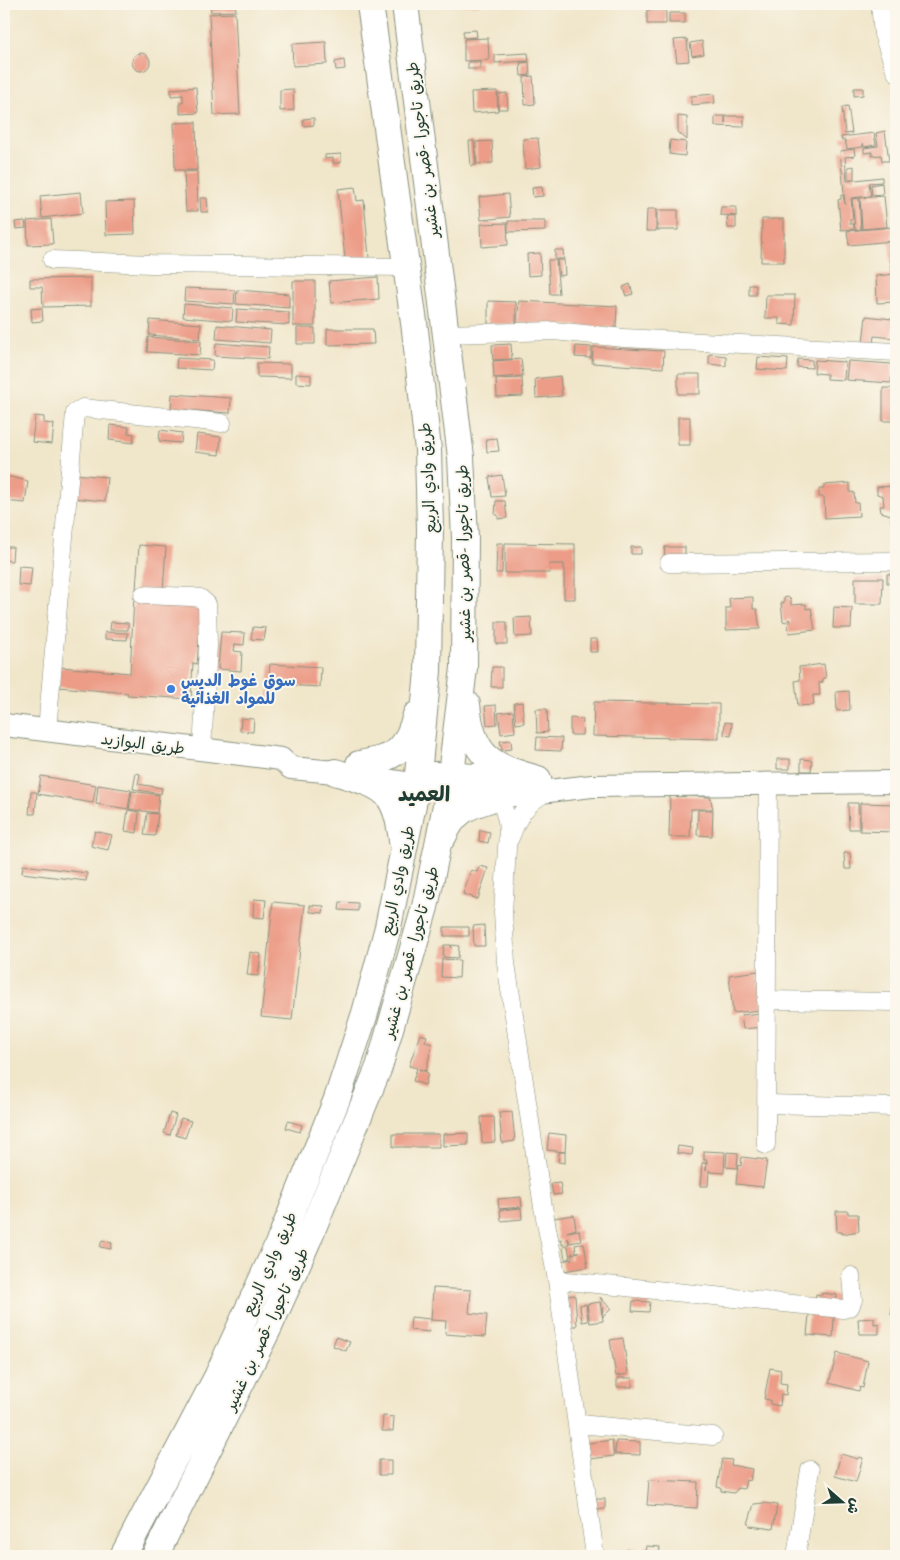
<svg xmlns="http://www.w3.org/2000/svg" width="900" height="1560" font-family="'Architects Daughter','Playpen Sans Arabic',sans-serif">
	<rect width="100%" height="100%" fill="#fbf7ec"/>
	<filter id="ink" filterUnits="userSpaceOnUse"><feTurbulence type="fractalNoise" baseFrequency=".02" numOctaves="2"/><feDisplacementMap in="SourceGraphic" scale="10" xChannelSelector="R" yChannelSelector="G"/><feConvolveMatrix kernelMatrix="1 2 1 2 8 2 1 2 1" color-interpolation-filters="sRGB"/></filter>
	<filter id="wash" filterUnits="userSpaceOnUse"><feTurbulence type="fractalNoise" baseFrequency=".0096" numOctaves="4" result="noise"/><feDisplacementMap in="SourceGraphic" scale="20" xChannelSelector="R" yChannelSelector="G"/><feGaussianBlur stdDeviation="1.12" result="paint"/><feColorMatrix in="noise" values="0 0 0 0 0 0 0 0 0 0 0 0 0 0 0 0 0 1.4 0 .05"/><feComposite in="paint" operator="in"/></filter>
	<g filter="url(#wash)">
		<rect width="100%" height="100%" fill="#f0e6ca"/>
		<g id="blocks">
			<path fill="#ec9c87" d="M210 4H235L236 11 211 12Z
				M449 4H479V5L449 6Z
				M625 4H683V8L625 7Z
				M784 4H799L800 9 785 10Z
				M647 10H666V24H647Z
				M235 13 240 114 214 115 209 14Z
				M669 13H685V23H669Z
				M476 30 477 37 464 38 463 31Z
				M488 38 489 60 464 61V39Z
				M687 39 689 61 677 62 674 40Z
				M702 41 704 54 692 56 690 43Z
				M326 42 327 64 293 66 292 44Z
				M528 53 529 61 495 63V55Z
				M132 62a9 9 0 1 1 18 0a9 9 0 1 1-18 0Z
				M344 60 345 69 336 70 335 62Z
				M468 62H480V69H468Z
				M529 62 530 75 521 76 520 63Z
				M533 76 535 104 525 105 524 77Z
				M196 87 198 113 180 114V102H183V95L171 96V89Z
				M854 88H863V95L854 96Z
				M293 89 294 110 280 111V90Z
				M497 91 498 111 472 113 471 92Z
				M507 93 508 109H498V94Z
				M714 94 715 103 691 105V96Z
				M848 106 852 133 845 134 842 107Z
				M678 116 687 117V140L678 132Z
				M715 116H725V123L726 116H744V127L715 126Z
				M314 118V125L304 126 303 119Z
				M196 122 197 170H175L174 123Z
				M885 131 889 161H882L881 155 872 156V152L864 153V148L878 146 876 133Z
				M874 133 876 145 864 147 863 143V147L847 149 845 140 842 141 841 137Z
				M538 138 541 167 525 169 523 139Z
				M670 140 686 142 685 156 669 154Z
				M469 141H474L476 165 471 166Z
				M492 141 493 163 477 164 476 142Z
				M854 149 855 156 845 157 847 181 882 177V182L869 183 871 196 851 198 853 219H850V224H854V229L841 230 838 200 841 199V195H843L845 204 840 151Z
				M341 154V163H333V158L325 159V155Z
				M854 166V179H848V167Z
				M197 171 198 211H186L184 172Z
				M882 183 883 194 872 195 871 185Z
				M355 187 357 201 364 200 369 258 345 260 338 189Z
				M542 187 543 196 533 197 532 188Z
				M81 192 83 213 42 218 40 196Z
				M508 194 510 217 481 220 479 197Z
				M884 196 887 227 862 229 860 198Z
				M200 198H207L208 212H201Z
				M859 198 861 229 855 230 852 199Z
				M134 201 135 234 106 235 105 202Z
				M721 207H736V216L720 215Z
				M647 209H656V231H646Z
				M657 210H678V230H657Z
				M736 216V228H728L727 217Z
				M51 219 53 244 28 245 27 221Z
				M762 219H784V262H761Z
				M25 221 26 228 16 229 15 222Z
				M508 221H545V231L508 232Z
				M507 223 508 245 482 247 481 224Z
				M892 227 893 241 849 245 847 231Z
				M896 241V274H892L889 242Z
				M555 250H563L564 259H555Z
				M540 253 541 275 528 276 527 254Z
				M548 260H556L559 294H550Z
				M557 260H564L565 275 559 276Z
				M896 274V302L877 303 876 276Z
				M378 277 379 299 331 303 329 281Z
				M91 278V306L43 307 42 287H30V279Z
				M293 281H315V326H293Z
				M630 284 633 294 626 296 623 287Z
				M749 285H756V295H749Z
				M185 288 235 290 234 304 184 301Z
				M237 290 289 294V308L236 304Z
				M766 295H795L794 325 779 324V318H765Z
				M488 301 516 302V324H488Z
				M519 301 617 306 616 328 517 323Z
				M184 304 233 308 232 321 183 317Z
				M42 308 43 321 32 322 31 309Z
				M237 309 289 312V325L236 322Z
				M866 316 892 319 893 338 874 336 873 344 863 342Z
				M150 320 201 324 200 339 149 335Z
				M217 325 271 330 270 343 216 339Z
				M297 328H315V344H297Z
				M327 329H373L374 344 327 345Z
				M148 337 201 341 200 355 147 352Z
				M216 343 269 347 268 359 215 356Z
				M511 344 512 359 493 360 492 345Z
				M576 346 591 347V358L575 357Z
				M593 347 664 351 663 368 592 363Z
				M709 354 726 356V366L709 364Z
				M758 357 788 359 787 371 757 369Z
				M177 358 213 360 212 370 176 368Z
				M521 359 523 376 494 378 493 361Z
				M798 359 812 360V368L797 367Z
				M815 360 845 362 844 380 827 379V374L814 373Z
				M848 361 892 364 891 383 846 380Z
				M257 363 291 364V378L257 377Z
				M296 374 311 375V384L296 383Z
				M678 374H700V394H678Z
				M560 376 562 396 536 398 535 379Z
				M522 378 523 396 497 397 496 379Z
				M883 388H896V421H883Z
				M172 394 231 398 230 413 171 409Z
				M35 416 44 417V423L54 424 52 444 32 442Z
				M678 417H690V445H678Z
				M110 425 129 427 128 433 134 434 133 443 109 440Z
				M160 430 182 433 181 443 159 441Z
				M197 434 221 437 219 455 195 452Z
				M497 438 499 451 487 452 486 439Z
				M74 474 107 477 105 501 72 498Z
				M502 475 505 496 492 497 489 477Z
				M6 476 28 481 25 503 4 501V479Z
				M850 483V493L854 492 855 503H858L859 516 825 518 824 497H819V489H823L825 485Z
				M896 486V521L891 522V515L881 512 880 506H884L883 496 877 494V487Z
				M496 501H505L507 518 498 519V515H495Z
				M497 543H503L502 573H496Z
				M505 543 575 544V599H564V564H549L550 573H505Z
				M139 545 166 547 163 591 136 590Z
				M4 547H13L12 561 4 560Z
				M631 547H641V554H631Z
				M665 547H685V559H664Z
				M19 566 32 567 30 586 18 585Z
				M887 574H896V583H887Z
				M855 578H883L882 604H855Z
				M134 597 202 603 197 664 193 663 191 699 127 695 128 693 58 687 60 667 130 673Z
				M753 597V609H757L760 629 726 630V608H730L729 598Z
				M788 597 791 600V605L806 604V609L811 608 815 630 789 633 788 624 791 621 789 619 786 622 783 621 781 603H784V598Z
				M834 607 852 608 851 628H833Z
				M531 617 532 636 515 637 514 618Z
				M111 622 128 623V630H110Z
				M496 622H507V644H496Z
				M253 627 266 628 264 640 251 639Z
				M105 632 128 633 127 640 105 639Z
				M221 632 245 633 244 645 235 644 234 651 242 652 241 671 218 669Z
				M590 639H597L598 652H590Z
				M270 664 321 667 320 687 268 684Z
				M824 664 826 678H823V682L819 683 820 695H813L814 705 798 706 795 681 800 680 799 667Z
				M492 667H502V687H491Z
				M892 686H896V710H893Z
				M269 689H277L276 703 268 702Z
				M849 691 850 710 837 711 836 692Z
				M522 702 524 723 516 724 514 703Z
				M594 702 719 704V739L593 736Z
				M496 705 497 724 487 725 485 706Z
				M536 709H547L548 732 537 733Z
				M513 711 515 732 501 734 498 713Z
				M241 718 254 719 253 732 240 731Z
				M570 718 583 719 582 735H570Z
				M725 722 732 723 731 736 724 735Z
				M537 737 562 738 561 751 536 750Z
				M511 740 512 749 502 750 500 741Z
				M777 759H790V769H777Z
				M801 759 812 760 811 771H801Z
				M136 773 140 774 138 784 162 788 161 794 133 789Z
				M41 776 96 785 93 803 38 794Z
				M98 785 131 790 128 809 96 804Z
				M132 791 159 795 157 813 129 809Z
				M31 792H37L35 814H29Z
				M670 795 710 797 713 809H691L690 837H669Z
				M848 803H858L859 829H849Z
				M860 803 896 804V832L860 831Z
				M128 810 139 812 137 833 125 831Z
				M698 810H713L712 836 697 835Z
				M147 813 158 814 155 836 144 835Z
				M480 830 490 832 488 843 479 841Z
				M95 831 112 835 108 850 91 846Z
				M844 853H850L851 869H845Z
				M23 865 87 873 86 881 22 873Z
				M480 866 488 868 478 899 463 894 471 870 477 872Z
				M254 899 266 900 264 918 253 917Z
				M273 902 305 905 292 1020 261 1017Z
				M340 902 358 903V911L339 910Z
				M310 905 324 906 323 913 310 912Z
				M484 925 485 946H474L473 926Z
				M444 927H469V936H444Z
				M444 945H451V948L452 945 459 946 458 958 443 957Z
				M250 952 261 954 258 976 247 975Z
				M442 959 460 960 459 978 441 977Z
				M758 971 762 1010 733 1013 729 975Z
				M762 1013 763 1027 743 1029 741 1015Z
				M420 1034 427 1036 425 1042 432 1044 426 1071 419 1069 428 1073 425 1085 413 1081 417 1068 409 1066Z
				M512 1112 515 1141 502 1143 499 1113Z
				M170 1113 176 1115 170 1135 164 1133Z
				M481 1117H494L495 1142 482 1143Z
				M181 1118 191 1121 185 1138 176 1135Z
				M288 1121 302 1125 300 1132 286 1128Z
				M468 1133V1145L443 1146V1134Z
				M549 1133 566 1135 565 1152 547 1150Z
				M393 1134H439V1147H393Z
				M678 1146 693 1148 692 1155 677 1153Z
				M704 1151 725 1152 724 1173 711 1172 709 1170 708 1186H700L702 1163H706V1171L707 1160H704Z
				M559 1152H565V1163L558 1162Z
				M727 1152 738 1153 737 1168 726 1167Z
				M742 1157 767 1160 763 1187 736 1184 738 1165 741 1166Z
				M560 1183 562 1194 553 1195 551 1184Z
				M521 1197 522 1207 499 1209 498 1199Z
				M521 1208 522 1219 501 1221 500 1210Z
				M836 1211H848V1214H858L859 1231 842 1234V1232H837Z
				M574 1215 576 1229 567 1232 579 1230 581 1241 570 1243 568 1238 569 1244 562 1245V1239L558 1240 554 1218Z
				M102 1240 112 1243 111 1249 100 1247Z
				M584 1243 588 1267 563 1271 561 1261 572 1259 571 1254 579 1252H576L575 1245Z
				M568 1246 570 1259H565L563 1247Z
				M894 1287H896V1316L891 1315Z
				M433 1288 471 1290 469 1313 487 1315 485 1337 445 1334 446 1321 431 1320Z
				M822 1293 837 1295 836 1304 815 1301 816 1294 822 1295Z
				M575 1295 577 1326H568L567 1296Z
				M600 1297 611 1309 603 1317 602 1301Z
				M633 1301 650 1302 649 1312 632 1311Z
				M600 1302 603 1321 590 1323 587 1304Z
				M586 1304 588 1321 582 1322 580 1305Z
				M809 1314 834 1317 833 1337 807 1335Z
				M411 1317 430 1319 429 1332 410 1330Z
				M874 1318V1324L879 1323V1334H859L858 1319Z
				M336 1337 350 1342 346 1351 333 1346Z
				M623 1338 628 1374 616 1376 610 1340Z
				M837 1353 868 1361 863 1388 860 1387 859 1391 829 1383Z
				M770 1368 781 1370 780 1383 787 1384 786 1395 781 1394 780 1406 770 1404V1400L764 1399Z
				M617 1378H632V1387H617Z
				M383 1416 394 1417 393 1431H382Z
				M612 1440 614 1456 590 1459 588 1443Z
				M616 1441 640 1442V1455L615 1454Z
				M841 1454 858 1459 859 1457 863 1458 856 1482 835 1476Z
				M722 1459 732 1460 731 1465 752 1469 750 1481 746 1480 744 1489 738 1488 734 1493 721 1491V1488L717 1487Z
				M379 1460H391V1475H379Z
				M649 1480 698 1482 697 1508 647 1505Z
				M593 1499H605V1509L594 1510Z
				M764 1503 777 1505 773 1529 750 1526 748 1524 754 1504Z
				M646 1546 660 1547 659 1556H649L650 1553 645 1552Z
				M633 1549 634 1556H622L621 1551Z"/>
		</g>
	</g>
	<g filter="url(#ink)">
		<use href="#blocks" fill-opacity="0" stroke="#88927f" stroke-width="1"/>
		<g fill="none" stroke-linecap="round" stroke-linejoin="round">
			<defs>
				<path id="minor" d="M880 4 883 34 896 72
					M52 260 151 264 406 267
					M447 334 554 331 624 338 896 352
					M669 563 896 561
					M143 595 192 597 200 598 207 604 208 646 202 750
					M47 730 75 413 83 408 222 423
					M500 797 507 820 508 832 503 912 506 963 543 1207 557 1280 595 1556
					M510 838C518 816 525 804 545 793
					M766 1000 896 1002
					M766 1104 896 1107
					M766 1145 768 782
					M557 1280 843 1309 850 1307 853 1300 851 1276
					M578 1424 713 1436
					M796 1556 810 1470"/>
				<path id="major" d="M4 725 281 759
					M281 759 291 768 335 772 497 797 592 786 896 782
					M434 773 519 777"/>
				<path id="highway" d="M467 704C472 757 490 766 538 779
					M359 764C396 758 406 751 416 715
					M335 772C383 787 396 788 402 841
					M443 837C456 808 469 806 497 797
					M123 1556 217 1377 280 1240 337 1099 365 1013 388 927 417 785 428 671 430 529 428 450 415 330 370 4
					M155 1556 269 1327 308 1240 379 1067 425 907 449 791 464 668 465 538 461 457 405 4"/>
			</defs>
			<use href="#minor" stroke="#88927f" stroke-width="19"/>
			<use href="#major" stroke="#88927f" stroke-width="24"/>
			<use href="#highway" stroke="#88927f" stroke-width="28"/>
			<use href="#minor" stroke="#fff" stroke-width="18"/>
			<use href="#major" stroke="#fff" stroke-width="22"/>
			<use href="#highway" stroke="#fff" stroke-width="26"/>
		</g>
	</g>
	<circle fill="#3f7fe0" stroke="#fbf7ec" stroke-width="2" cx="171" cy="689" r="5"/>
	<g text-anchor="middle" stroke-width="4" stroke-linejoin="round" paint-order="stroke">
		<g font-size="16" fill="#1f3d34" stroke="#fbf7ec">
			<text transform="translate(422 150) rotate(-97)" y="6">طريق تاجورا -قصر بن غشير</text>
			<text transform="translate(427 478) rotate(-93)" y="6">طريق وادي الربيع</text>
			<text transform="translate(463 553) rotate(-91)" y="6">طريق تاجورا -قصر بن غشير</text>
			<text transform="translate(143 743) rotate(7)" y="6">طريق البوازيد</text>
			<text transform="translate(397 880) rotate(-78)" y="6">طريق وادي الربيع</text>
			<text transform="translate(410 952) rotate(-75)" y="6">طريق تاجورا -قصر بن غشير</text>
			<text transform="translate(269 1263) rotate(-66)" y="6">طريق وادي الربيع</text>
			<text transform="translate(266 1329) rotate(-65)" y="6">طريق تاجورا -قصر بن غشير</text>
		</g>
		<g font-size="16" font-weight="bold" fill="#366cbe" stroke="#fbf7ec" text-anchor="start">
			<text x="181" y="686">سوق غوط الديس<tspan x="181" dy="18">للمواد الغذائية</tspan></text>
		</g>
		<g font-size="21" font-weight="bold" fill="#1f3d34" stroke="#fbf7ec">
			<text x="424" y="801">العميد</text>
		</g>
	</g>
	<rect width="900" height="1560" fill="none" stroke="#fbf7ec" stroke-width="20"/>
	<g transform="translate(842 1502) rotate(110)" stroke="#fbf7ec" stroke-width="4" paint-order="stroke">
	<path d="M0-4L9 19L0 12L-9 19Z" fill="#1f3d34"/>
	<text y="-8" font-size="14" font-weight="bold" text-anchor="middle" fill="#1f3d34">ش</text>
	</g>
</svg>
